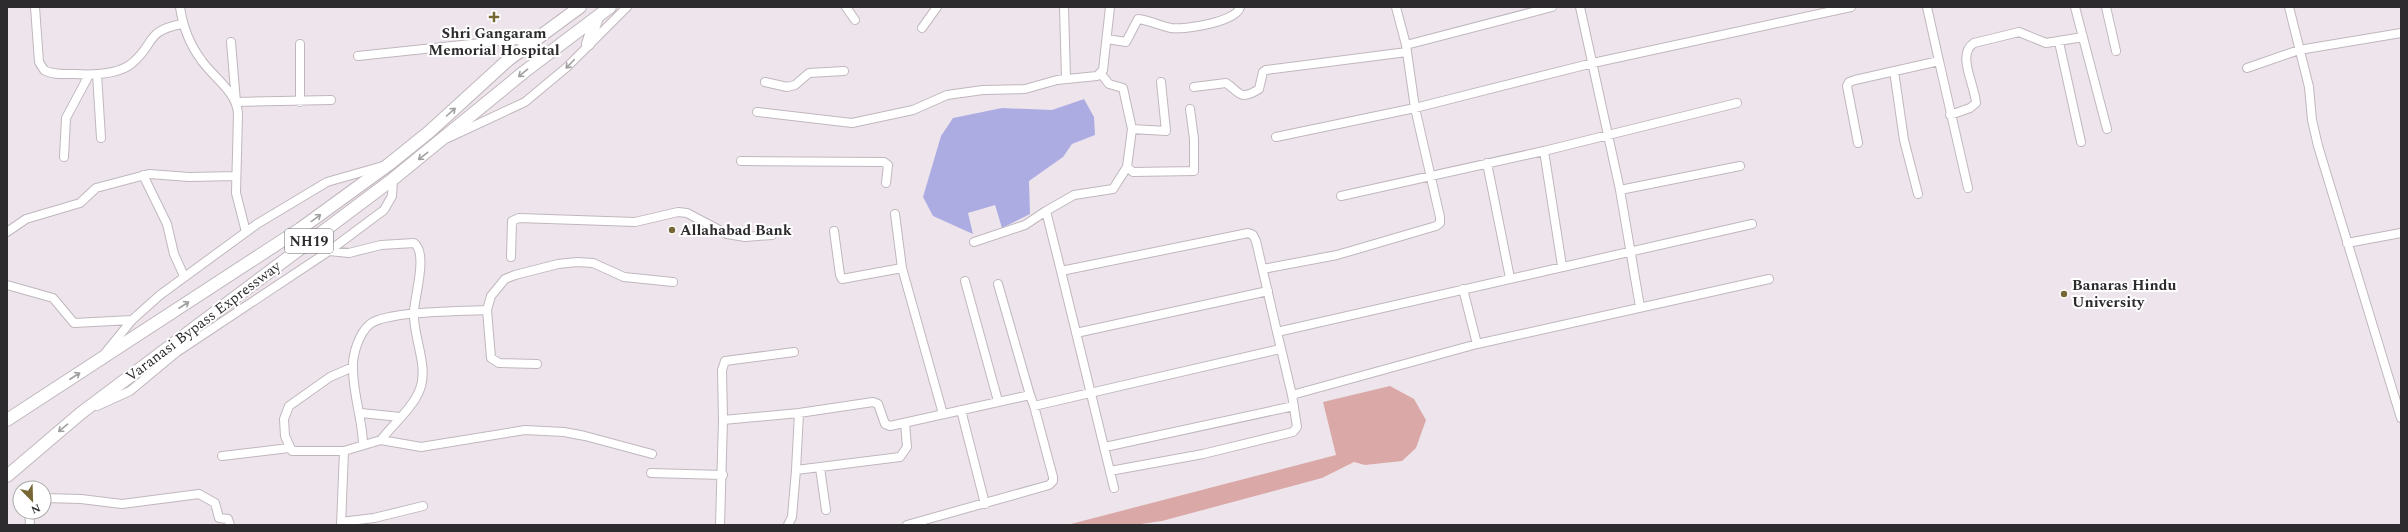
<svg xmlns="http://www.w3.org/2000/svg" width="2408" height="532" font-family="Spectral,serif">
	<rect width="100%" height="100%" fill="#eee5ec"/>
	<path fill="#daa8a7" d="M1390 386 1414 399 1426 420 1416 448 1402 461 1365 465 1354 462 1322 478 1162 521 1134 525H1067L1336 455 1323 402Z"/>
	<path fill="#acace3" d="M1084 99 1094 117 1095 135 1072 144 1063 157 1029 181 1030 214 1002 228 995 205 968 213 973 234 933 216 923 197 941 136 953 118 1002 108 1052 110Z"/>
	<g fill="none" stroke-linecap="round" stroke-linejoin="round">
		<defs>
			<path id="minor" d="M35 7 39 62 44 70C52 75 64 74 74 74 91 75 117 75 131 64 156 44 144 31 182 24
				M180 7C183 28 189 44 202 61 214 78 237 92 238 114L236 193 246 232
				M846 7 855 20
				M1064 7 1066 79
				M1396 7 1406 45
				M1580 7 1620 190 1640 307
				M2075 7 2107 129
				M2106 7 2116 51
				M2289 7 2309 87 2312 120 2318 146 2401 418
				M922 28 937 7
				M1107 39 1126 42 1138 19C1149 20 1160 26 1171 28 1184 30 1237 22 1240 7
				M231 42 236 102 331 100
				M2059 42 2081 142
				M358 56 509 40 534 41
				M1939 61 1968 188
				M2247 68 2299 50 2401 33
				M1894 71 1904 140 1918 194
				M97 74 101 138
				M1101 74 1109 84 1123 88 1132 129 1127 167 1133 172 1194 171V139L1190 109
				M765 82 787 87 795 85 809 73 844 71
				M1194 87 1226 83C1239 91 1239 102 1259 89L1263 72 1266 70 1407 52
				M300 102V44
				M757 112 852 123 913 110 947 95 983 90 1025 89 1057 80 1097 76 1103 70 1110 7
				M1950 115 1970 108 1976 103C1975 85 1956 54 1974 43L2019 32 2046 43 2083 37
				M1132 129 1166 131 1161 82
				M1276 137 1415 108 1593 63 1851 7
				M448 138 525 102 567 67 627 7
				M1858 143 1847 86 1849 82 1855 80 1939 61 1927 7
				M64 157 66 118 89 75
				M741 161 884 162 888 165 886 183
				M1487 163 1510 278
				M143 175 167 224 174 254 184 276
				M1620 190 1740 166
				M1341 196 1544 151
				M895 214 902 268 943 414
				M1752 224 1277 332 1292 395 1477 344 1769 279
				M834 231 840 275 842 279 902 268
				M7 232 26 219 80 203 96 188 149 174 189 177 236 176
				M974 242 1025 225 1046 211
				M2347 243 2401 233
				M329 251 349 253 381 245 414 243C428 253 415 295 414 311 412 335 429 365 420 389 413 408 393 424 381 440
				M511 257 512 221 519 218 635 222 678 212 687 213 727 234 745 237 772 235
				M1562 266 1544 151 1737 103
				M1263 269 1337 255 1436 226 1440 223V217L1415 108 1406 45 1552 7
				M1061 271 1046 211 1074 195 1113 189 1127 167
				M965 281 998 401
				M998 284 1030 395
				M7 285 53 298 74 323 132 320
				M1463 289 1477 344
				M1076 333 1268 291
				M106 352 132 320 160 295 257 224 327 182 383 166
				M537 364 499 363 491 358 487 310 491 296 505 279 515 275 558 264 577 262 593 263 624 277 673 282
				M353 367 330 377 289 406 284 419 285 436 292 451H344L381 440 421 447 525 430 564 432 585 436 652 454
				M97 406 130 391 177 352 329 251 384 210 392 196 393 179
				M961 410 985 504
				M361 413 400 417
				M799 413 796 470 900 457 907 447 905 423
				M723 420 722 370 725 361 794 352
				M363 443C362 418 353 394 353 369 352 355 359 333 370 324 388 311 462 311 487 310
				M1105 447 1294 406
				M222 456 289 448
				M820 468 826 510
				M1110 471 1203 454 1293 432 1297 427 1292 395
				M651 473 723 475
				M1114 488 1061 271 1248 233 1253 235 1256 241 1277 332
				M44 498 81 499 122 504 199 494 215 503 219 518 228 519 230 525
				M29 512 30 525
				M341 522 374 518 423 506
				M341 525 344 451
				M720 525 723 420 799 413 873 402 878 404 885 424 890 426 1030 395 1034 406 1280 349
				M788 525 792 517 796 470
				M907 525 1049 485 1053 481V477L1034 406"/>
			<path id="highway" d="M588 44 597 17
				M7 420 300 229 388 165 429 132 508 60 580 7
				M7 476 81 413 393 179 524 72 610 7"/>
		</defs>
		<use href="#minor" stroke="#c0b7be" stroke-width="10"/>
		<use href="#highway" stroke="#c0b7be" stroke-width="14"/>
		<use href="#minor" stroke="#fff" stroke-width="8"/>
		<use href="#highway" stroke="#fff" stroke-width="12"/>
	</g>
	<defs><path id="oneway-shaft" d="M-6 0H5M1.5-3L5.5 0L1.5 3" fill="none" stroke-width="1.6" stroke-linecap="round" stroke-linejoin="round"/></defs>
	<g stroke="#a1a0a1">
		<use href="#oneway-shaft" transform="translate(570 64) rotate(134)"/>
		<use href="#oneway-shaft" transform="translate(523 73) rotate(141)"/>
		<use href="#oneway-shaft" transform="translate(451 112) rotate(-42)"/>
		<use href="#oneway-shaft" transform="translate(423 156) rotate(142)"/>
		<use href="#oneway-shaft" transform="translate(316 218) rotate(-36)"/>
		<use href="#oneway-shaft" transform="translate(184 305) rotate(-33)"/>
		<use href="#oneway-shaft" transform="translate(75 376) rotate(-33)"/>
		<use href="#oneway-shaft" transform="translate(63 428) rotate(140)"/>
	</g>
	<g fill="#776735" stroke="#fff" stroke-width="1.5">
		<path d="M492 11h4v4h4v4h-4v4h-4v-4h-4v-4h4z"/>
		<circle cx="672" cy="230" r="4"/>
		<circle cx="2064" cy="294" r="4"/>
	</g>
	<g text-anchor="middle" stroke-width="4" stroke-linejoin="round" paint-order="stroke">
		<rect fill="#fff" stroke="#6d6b6d" stroke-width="1" x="285" y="229" width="48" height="24" rx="3"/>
		<g font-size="14" font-weight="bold" fill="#2e2b2e">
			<text x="309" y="246">NH19</text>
		</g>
		<g font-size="15" font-weight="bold" fill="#2e2b2e" stroke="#fff" text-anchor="start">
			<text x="494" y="38" text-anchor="middle">Shri Gangaram<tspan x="494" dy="17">Memorial Hospital</tspan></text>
			<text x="680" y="235">Allahabad Bank</text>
			<text x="2072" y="290">Banaras Hindu<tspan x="2072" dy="17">University</tspan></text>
		</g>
		<g font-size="15" fill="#2e2b2e" stroke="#fff">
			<text transform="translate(203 321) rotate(-37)" y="5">Varanasi Bypass Expressway</text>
		</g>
	</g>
	<rect width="2408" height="532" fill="none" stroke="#2e2b2e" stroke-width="16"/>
	<g transform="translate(32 500) rotate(157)"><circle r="19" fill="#ffffff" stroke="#abaaab"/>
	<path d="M0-3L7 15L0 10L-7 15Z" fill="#776735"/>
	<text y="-6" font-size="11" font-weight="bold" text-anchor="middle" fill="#2e2b2e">N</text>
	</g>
</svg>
